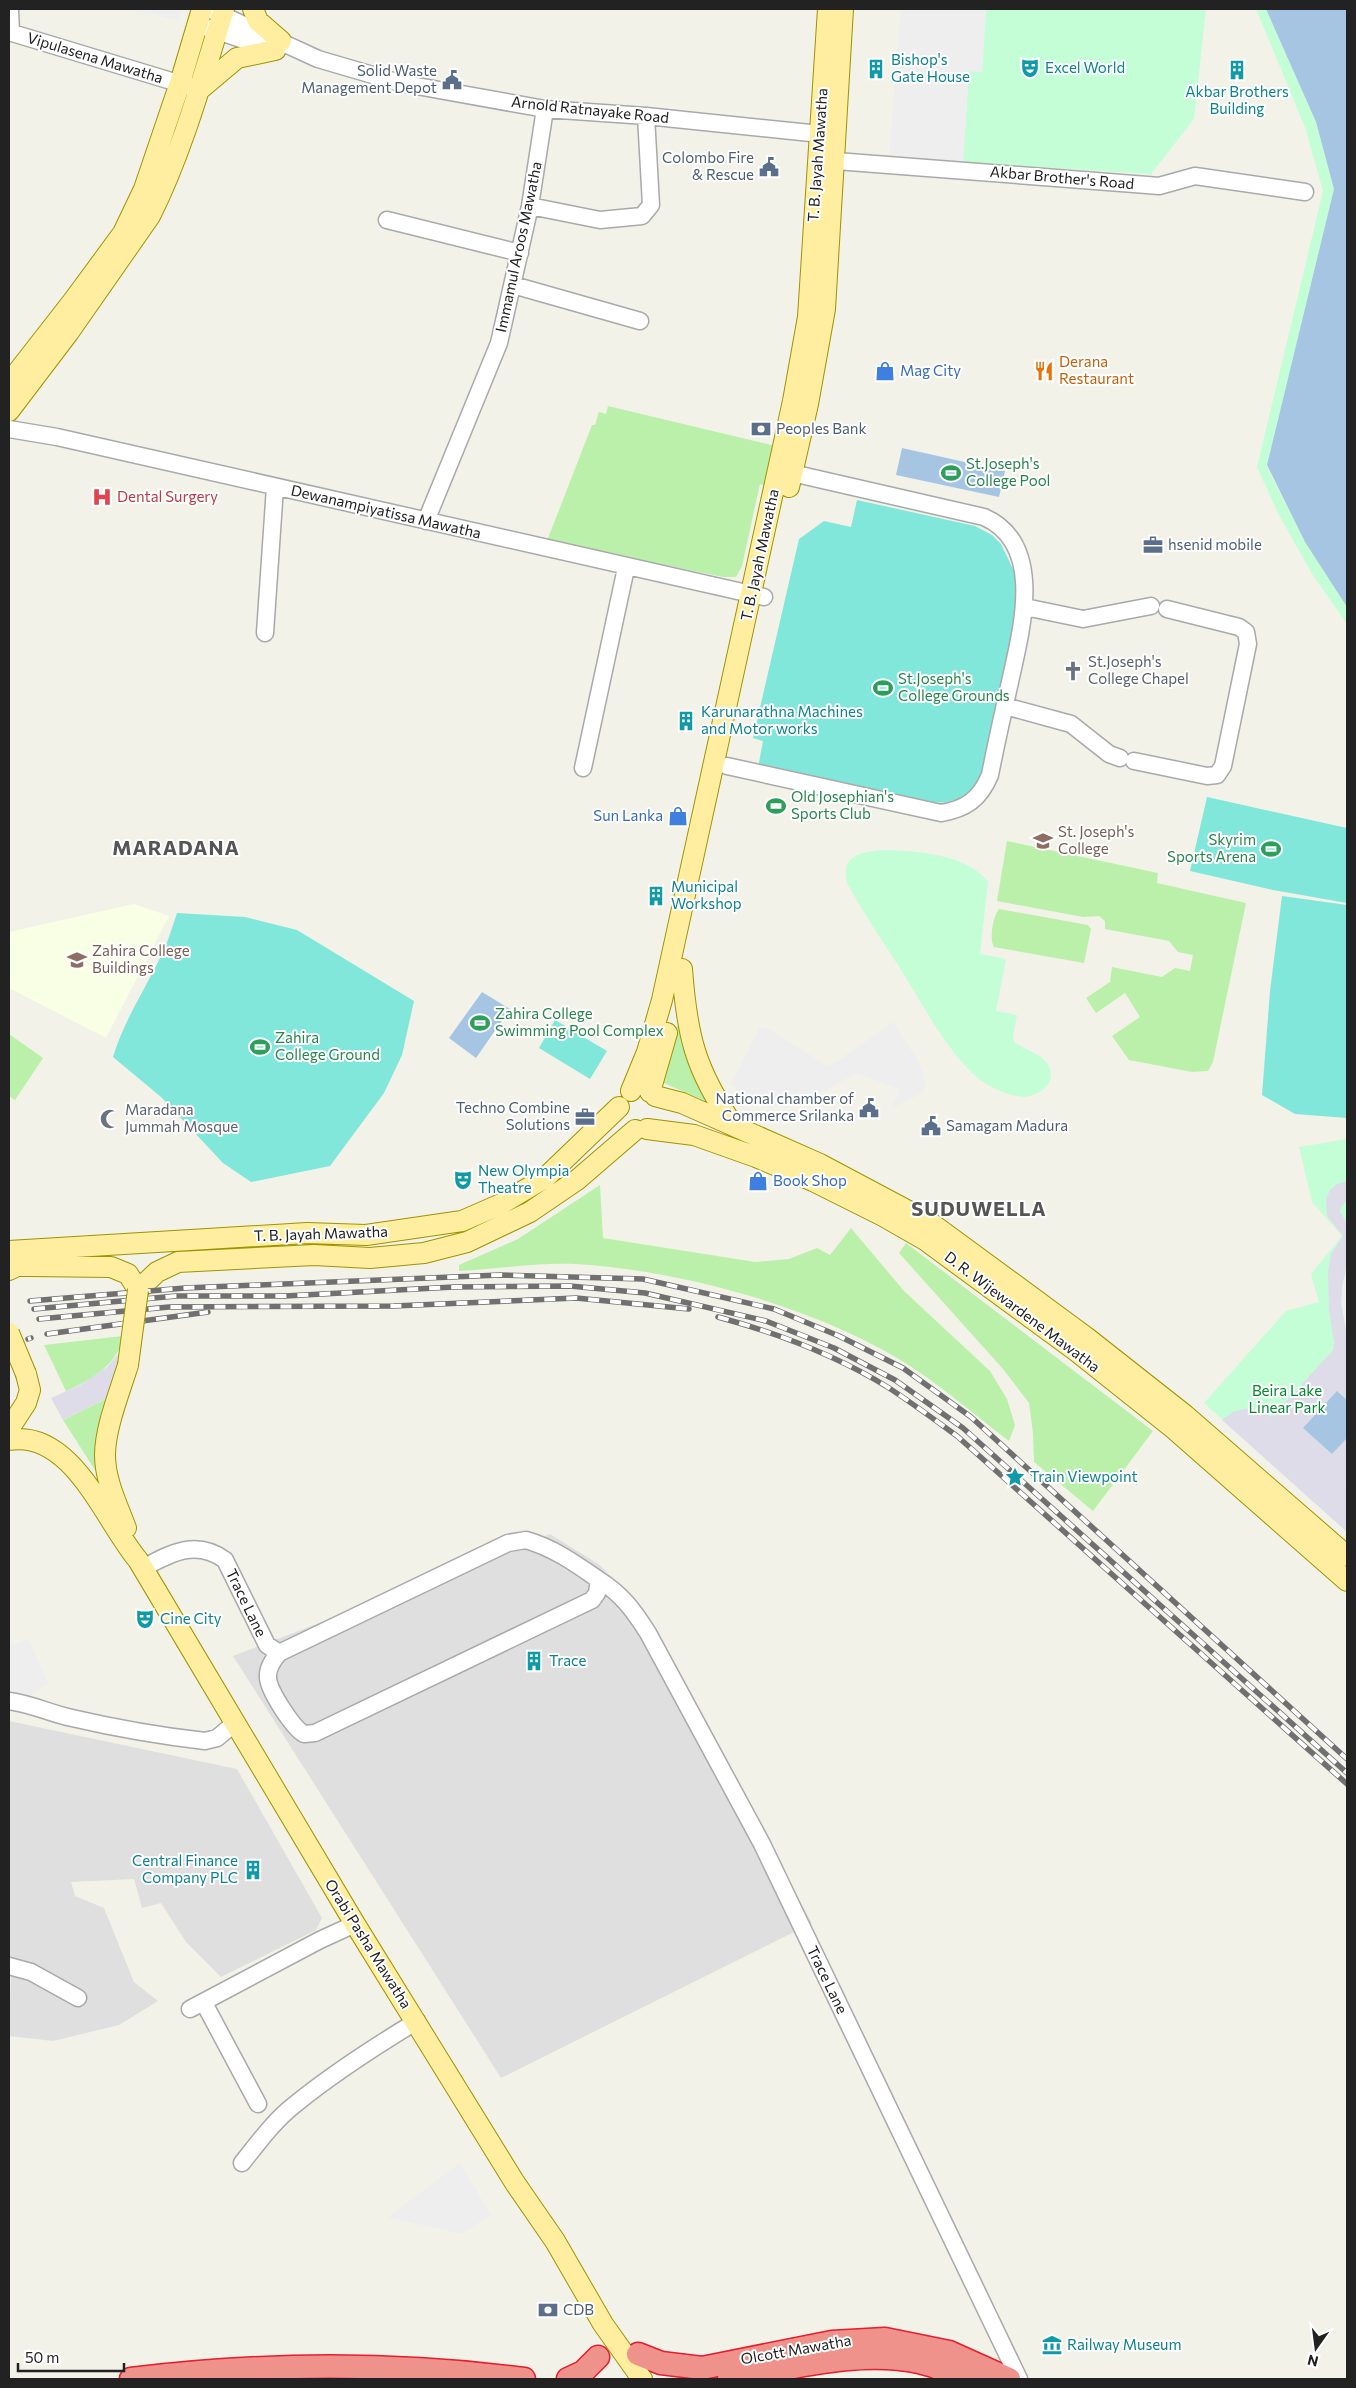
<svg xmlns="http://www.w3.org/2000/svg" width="1356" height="2388" font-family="Commissioner,sans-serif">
	<rect width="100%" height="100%" fill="#f2f2e8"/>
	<path fill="#e0dfdf" d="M550 1534 600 1565 632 1598 812 1923 501 2078 233 1656Z
		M9 1721 237 1769 322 1918 316 1930 221 1977 186 1942 161 1903 142 1908 134 1879 71 1882 75 1896 104 1908 134 1982 158 2001 119 2025 53 2041 9 2036 11 1969 9 1968Z"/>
	<path fill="#f8ffe4" d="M134 904 169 916 106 1038 9 988V932Z"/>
	<path fill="#bbf0ab" d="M608 406 776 446 768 486 760 484 742 566 736 577H723L547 541 592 425H595L599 412 606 414Z
		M1007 841 1158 873 1157 883 1246 903 1213 1062 1208 1071 1192 1072 1129 1060 1112 1036 1140 1017 1125 993 1096 1013 1086 998 1110 982 1112 967 1162 977 1175 968 1190 971 1193 955 1178 952 1169 941 1105 929V921L1099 916 1083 917 997 901Z
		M999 909 1088 925 1091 929 1084 963 994 947C989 940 993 916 999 909Z
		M677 1026 680 1027 713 1104 661 1082Z
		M9 1034 43 1058 15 1100 9 1096Z
		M600 1185 603 1238 755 1262 789 1259 817 1248 830 1255 851 1228 904 1291 990 1371 1007 1399 1015 1425 1009 1441C976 1416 944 1388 910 1366 822 1309 681 1270 576 1264 540 1262 496 1269 459 1271V1265L518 1239Z
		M906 1243 1153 1431 1093 1511 1034 1462 1033 1433 1029 1403 1003 1369 899 1253Z
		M123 1336C118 1365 91 1380 66 1391L44 1345Z
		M110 1397 102 1481 63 1420Z"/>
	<path fill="#c3fed7" d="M986 9H1206L1194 119 1151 174 963 162 969 71 982 72Z
		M1256 9H1266L1316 122 1334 189 1267 467 1305 542 1347 607V624L1312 574 1278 513 1257 467 1323 191 1305 127Z
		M882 850C915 851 966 853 988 882L980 954 1006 959 996 1011 1017 1015 1013 1037 1015 1043C1029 1052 1056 1058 1050 1080 1047 1089 1039 1093 1030 1096 1013 1100 984 1085 972 1073 944 1045 924 1007 903 973 884 943 864 914 847 883 841 855 859 853 882 850Z
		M1347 1139V1532L1204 1403 1286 1311 1319 1302 1311 1274 1342 1236 1312 1202 1299 1147Z"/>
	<path fill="#80e7da" d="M857 500 975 526 992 535 1001 544 1014 571 1018 595 1014 638 982 779C966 800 954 804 928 802L758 768 763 741 753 738 799 539 824 521 851 527Z
		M1207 797 1347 828V903L1273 890 1190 871Z
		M1282 896 1347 905V1118L1295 1114 1262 1095 1270 991Z
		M177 913 245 917 297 930 414 1001 402 1055 384 1093 330 1166 251 1182 223 1163 161 1097 113 1057C125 1017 149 984 165 947 170 936 173 924 177 913Z
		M555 1020 607 1051 590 1079 539 1048Z"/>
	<path fill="#eee" d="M133 9H181L179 21Z
		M901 9H986L982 72 969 71 963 162 889 158Z
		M893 1022 919 1062 926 1085 922 1093 892 1108 899 1089 856 1073 821 1093 786 1108 747 1097 731 1084 760 1027 768 1028 827 1066 842 1058Z
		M1347 1264V1336L1341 1303 1342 1287Z
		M29 1639 48 1684 25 1700 9 1698V1646Z
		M460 2163 491 2215 461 2234 388 2217Z"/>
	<path fill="#dfdce9" d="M1347 1181V1200L1341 1207 1340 1212 1347 1223V1264L1342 1287 1341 1303 1347 1336V1400L1338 1391 1332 1454 1347 1438V1481L1345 1483 1347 1486V1532L1222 1420 1233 1412 1248 1408 1261 1410 1272 1417 1333 1350 1334 1342 1329 1310 1328 1271 1331 1254 1343 1236 1327 1216 1326 1199 1330 1190 1337 1184Z
		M119 1353 110 1397 63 1420 51 1398 80 1385 107 1367Z"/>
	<path fill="#a5c5e3" d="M1266 9H1347V607L1305 542 1267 465 1334 189 1316 122Z
		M902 448 1005 471 999 497 896 475Z
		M482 992 510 1009 476 1058 449 1038Z
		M1337 1391 1347 1400V1438L1332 1454 1303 1428Z"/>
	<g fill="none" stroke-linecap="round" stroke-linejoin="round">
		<defs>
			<path id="minor" d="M10 9 11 33
				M209 9 318 59 400 83 545 109 646 116 830 135
				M205 27 277 51
				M9 32 191 87
				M823 160 1147 185 1159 186 1195 176 1305 192
				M530 206 600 220 642 216 651 205 646 116
				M387 220 520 253
				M513 285 640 321
				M9 429 57 437 764 597
				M426 521 499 343 530 206 545 109
				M1025 607 1083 619 1151 606
				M265 633 275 487
				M1005 706 1071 724 1109 754 1120 758
				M1134 761 1207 776 1217 775 1223 766 1248 644 1246 632 1239 627 1167 609
				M727 766 941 813C966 809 980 799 990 775 996 744 1003 713 1010 682 1021 631 1046 544 984 517L792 473
				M583 768 626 568
				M526 1540C554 1548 576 1564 599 1580L597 1593 592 1600 315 1733 304 1734C293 1728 269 1691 268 1678 267 1668 273 1660 279 1653L508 1543Z
				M143 1568C171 1553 196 1539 225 1560L267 1645 279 1653
				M599 1580C622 1594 634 1611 648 1633L762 1844 1019 2379
				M9 1701C32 1704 49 1713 72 1718 115 1728 161 1736 205 1741L217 1738 235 1723
				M9 1966 31 1972 78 1998
				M204 2003 258 2104
				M190 2009 320 1940 355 1924
				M242 2163C258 2143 273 2122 293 2106 332 2074 374 2047 417 2021"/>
			<path id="major" d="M253 9 258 21 281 41
				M199 90 237 58 275 50
				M9 383 73 301 123 233 144 189 180 83 202 9
				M9 411 69 332 150 216C182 153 203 76 224 9
				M789 487 808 404 825 309 843 9
				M682 969C687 1036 695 1069 733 1125
				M631 1091 647 1052 662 1000 793 401 808 317 828 9
				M650 1092 667 1033
				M655 1096 682 1103 820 1164 931 1223 1086 1337 1185 1415 1347 1556
				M647 1129 694 1135 756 1157 813 1181 883 1216 925 1240 1076 1351 1174 1429 1347 1581
				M9 1251 307 1233 366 1235 462 1221 501 1204 545 1178 619 1107
				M9 1270 17 1266H30L111 1267 128 1274 138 1290 157 1272 178 1262 314 1255 370 1258 424 1253 467 1242 530 1212 577 1180 635 1130
				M9 1429 26 1403 30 1390 26 1374
				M9 1440C72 1429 105 1521 138 1560L355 1924 515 2183 555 2241 603 2324 642 2379
				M126 1528C117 1504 105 1480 105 1455 105 1428 120 1391 128 1365"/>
			<path id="highway" d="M638 2354 661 2363 702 2368 832 2342 885 2339 949 2352 1009 2379
				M131 2379C261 2363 394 2362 524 2379
				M568 2379 583 2372 598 2357
				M729 2379C790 2369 857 2349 919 2362 936 2366 953 2373 969 2379"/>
		</defs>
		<use href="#minor" stroke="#a9a9a9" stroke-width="19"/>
		<use href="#major" stroke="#9f9300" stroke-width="22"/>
		<use href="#highway" stroke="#ea1b2d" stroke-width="25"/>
		<use href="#minor" stroke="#fff" stroke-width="16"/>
		<use href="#major" stroke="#ffeea0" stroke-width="20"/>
		<use href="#highway" stroke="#ef928b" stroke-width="22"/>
		<defs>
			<path id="rail" d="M30 1301 185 1288 500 1275 643 1279 774 1309 839 1336 903 1368 971 1417 1347 1759
				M34 1309 176 1296H285L454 1287 570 1286 645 1293 766 1321 834 1348 895 1380 963 1428 1347 1773
				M718 1317C777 1333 836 1355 889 1388 912 1403 935 1420 957 1436L1347 1784
				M39 1319 169 1307 394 1306 576 1298 689 1309
				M47 1334 208 1312
				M28 1339 31 1338
				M9 1345 13 1343"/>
		</defs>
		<use href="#rail" stroke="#707070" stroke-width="5.5"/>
		<use href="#rail" stroke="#fff" stroke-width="4" stroke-dasharray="11" stroke-linecap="butt"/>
		<defs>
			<path id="major-bridge" d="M9 1333 26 1374
				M128 1365 138 1290"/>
		</defs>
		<use href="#major-bridge" stroke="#9f9300" stroke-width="22" stroke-linecap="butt"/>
		<use href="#major-bridge" stroke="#ffeea0" stroke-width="20"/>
	</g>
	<defs>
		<symbol id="theatre-bare" viewBox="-9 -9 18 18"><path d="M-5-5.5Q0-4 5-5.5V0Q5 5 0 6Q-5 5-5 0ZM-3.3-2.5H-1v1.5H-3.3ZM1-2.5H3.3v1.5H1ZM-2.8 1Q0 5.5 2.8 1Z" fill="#0f9aa8" stroke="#fff" stroke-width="2.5" paint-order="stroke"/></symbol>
		<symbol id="building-bare" viewBox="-9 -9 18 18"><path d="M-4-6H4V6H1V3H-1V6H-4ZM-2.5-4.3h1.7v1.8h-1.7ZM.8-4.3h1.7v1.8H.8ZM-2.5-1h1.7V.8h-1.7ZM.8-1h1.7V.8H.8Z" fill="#0f9aa8" stroke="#fff" stroke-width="2.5" paint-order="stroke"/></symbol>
		<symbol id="civic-bare" viewBox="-9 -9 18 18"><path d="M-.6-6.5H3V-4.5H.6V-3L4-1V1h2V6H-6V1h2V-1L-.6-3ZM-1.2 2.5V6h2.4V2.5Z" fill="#5c6f8a" stroke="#fff" stroke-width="2.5" paint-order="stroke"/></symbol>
		<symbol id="shop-bare" viewBox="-9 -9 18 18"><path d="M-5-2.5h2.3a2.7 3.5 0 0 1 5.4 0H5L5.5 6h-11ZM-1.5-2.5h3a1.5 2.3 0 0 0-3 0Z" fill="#3f7fe0" stroke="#fff" stroke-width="2.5" paint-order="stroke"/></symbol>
		<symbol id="restaurant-bare" viewBox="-9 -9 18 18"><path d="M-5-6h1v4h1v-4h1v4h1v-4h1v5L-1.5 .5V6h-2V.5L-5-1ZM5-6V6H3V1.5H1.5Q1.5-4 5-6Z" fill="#e8710a" stroke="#fff" stroke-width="2.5" paint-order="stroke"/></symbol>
		<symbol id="bank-bare" viewBox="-9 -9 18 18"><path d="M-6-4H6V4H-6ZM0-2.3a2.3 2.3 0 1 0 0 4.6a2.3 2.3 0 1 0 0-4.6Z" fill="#5c6f8a" stroke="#fff" stroke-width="2.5" paint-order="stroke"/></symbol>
		<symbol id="stadium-bare" viewBox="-9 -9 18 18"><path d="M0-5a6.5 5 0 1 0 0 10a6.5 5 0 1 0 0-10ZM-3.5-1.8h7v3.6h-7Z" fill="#2e9e5b" stroke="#fff" stroke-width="2.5" paint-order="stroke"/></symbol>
		<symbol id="hospital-bare" viewBox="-9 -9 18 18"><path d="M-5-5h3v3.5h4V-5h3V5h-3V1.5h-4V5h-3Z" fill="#e0444e" stroke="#fff" stroke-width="2.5" paint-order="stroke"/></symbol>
		<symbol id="office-bare" viewBox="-9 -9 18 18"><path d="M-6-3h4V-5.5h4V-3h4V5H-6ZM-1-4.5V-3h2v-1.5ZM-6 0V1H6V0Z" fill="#5c6f8a" stroke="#fff" stroke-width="2.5" paint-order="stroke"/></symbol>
		<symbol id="church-bare" viewBox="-9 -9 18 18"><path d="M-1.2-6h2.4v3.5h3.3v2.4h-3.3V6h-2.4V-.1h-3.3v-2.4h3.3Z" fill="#6b7280" stroke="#fff" stroke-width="2.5" paint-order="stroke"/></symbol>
		<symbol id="university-bare" viewBox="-9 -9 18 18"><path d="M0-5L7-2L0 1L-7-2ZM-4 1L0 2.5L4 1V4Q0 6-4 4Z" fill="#8d6e63" stroke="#fff" stroke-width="2.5" paint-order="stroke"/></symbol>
		<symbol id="school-bare" viewBox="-9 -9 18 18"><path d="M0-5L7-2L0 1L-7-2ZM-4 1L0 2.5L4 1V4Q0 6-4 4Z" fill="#8d6e63" stroke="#fff" stroke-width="2.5" paint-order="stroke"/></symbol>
		<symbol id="mosque-bare" viewBox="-9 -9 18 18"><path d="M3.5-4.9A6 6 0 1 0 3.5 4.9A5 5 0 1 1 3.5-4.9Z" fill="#6b7280" stroke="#fff" stroke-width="2.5" paint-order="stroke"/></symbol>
		<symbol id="sight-bare" viewBox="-9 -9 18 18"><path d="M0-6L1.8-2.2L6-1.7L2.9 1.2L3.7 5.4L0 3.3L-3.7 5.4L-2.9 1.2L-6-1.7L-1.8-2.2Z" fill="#0f9aa8" stroke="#fff" stroke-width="2.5" paint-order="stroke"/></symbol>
		<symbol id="museum-bare" viewBox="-9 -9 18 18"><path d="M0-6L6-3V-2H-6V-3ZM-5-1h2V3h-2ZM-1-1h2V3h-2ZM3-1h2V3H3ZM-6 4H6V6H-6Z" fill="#0f9aa8" stroke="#fff" stroke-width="2.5" paint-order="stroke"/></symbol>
	</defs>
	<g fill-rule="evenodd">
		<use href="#theatre-bare" x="1016" y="54" width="28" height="28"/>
		<use href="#building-bare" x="862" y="55" width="28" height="28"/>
		<use href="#building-bare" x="1223" y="56" width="28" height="28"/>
		<use href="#civic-bare" x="438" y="66" width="28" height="28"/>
		<use href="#civic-bare" x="755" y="153" width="28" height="28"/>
		<use href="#shop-bare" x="871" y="357" width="28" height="28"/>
		<use href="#restaurant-bare" x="1030" y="357" width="28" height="28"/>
		<use href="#bank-bare" x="747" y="415" width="28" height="28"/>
		<use href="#stadium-bare" x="937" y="459" width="28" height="28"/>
		<use href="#hospital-bare" x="88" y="483" width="28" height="28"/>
		<use href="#office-bare" x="1139" y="531" width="28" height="28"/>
		<use href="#church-bare" x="1059" y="657" width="28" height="28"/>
		<use href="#stadium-bare" x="869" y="674" width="28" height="28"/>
		<use href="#building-bare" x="672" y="707" width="28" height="28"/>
		<use href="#stadium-bare" x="762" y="792" width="28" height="28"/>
		<use href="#shop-bare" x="664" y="802" width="28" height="28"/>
		<use href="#university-bare" x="1029" y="827" width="28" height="28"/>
		<use href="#stadium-bare" x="1257" y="835" width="28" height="28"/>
		<use href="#building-bare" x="642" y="882" width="28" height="28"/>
		<use href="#school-bare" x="63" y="946" width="28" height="28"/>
		<use href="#stadium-bare" x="466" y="1009" width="28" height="28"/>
		<use href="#stadium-bare" x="246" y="1033" width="28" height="28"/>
		<use href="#civic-bare" x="855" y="1094" width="28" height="28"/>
		<use href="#office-bare" x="571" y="1103" width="28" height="28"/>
		<use href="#mosque-bare" x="96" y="1105" width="28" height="28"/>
		<use href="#civic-bare" x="917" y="1112" width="28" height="28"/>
		<use href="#theatre-bare" x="449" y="1166" width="28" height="28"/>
		<use href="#shop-bare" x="744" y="1167" width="28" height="28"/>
		<use href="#sight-bare" x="1001" y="1463" width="28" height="28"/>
		<use href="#theatre-bare" x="131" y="1605" width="28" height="28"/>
		<use href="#building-bare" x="520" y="1647" width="28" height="28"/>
		<use href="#building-bare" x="239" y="1856" width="28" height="28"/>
		<use href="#bank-bare" x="534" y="2296" width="28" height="28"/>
		<use href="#museum-bare" x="1038" y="2331" width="28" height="28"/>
	</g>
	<g text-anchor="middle" stroke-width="4" stroke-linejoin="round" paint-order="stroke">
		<g font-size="15" fill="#222" stroke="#fff">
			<text transform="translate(95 58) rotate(17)" y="5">Vipulasena Mawatha</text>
			<text transform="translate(590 110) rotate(6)" y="5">Arnold Ratnayake Road</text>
			<text transform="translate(818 155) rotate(-86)" y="5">T. B. Jayah Mawatha</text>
			<text transform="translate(1062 178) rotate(5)" y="5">Akbar Brother's Road</text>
			<text transform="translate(519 247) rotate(-78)" y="5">Immamul Aroos Mawatha</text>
			<text transform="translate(386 512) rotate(13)" y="5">Dewanampiyatissa Mawatha</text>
			<text transform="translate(760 555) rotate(-78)" y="5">T. B. Jayah Mawatha</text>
			<text transform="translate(321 1234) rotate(-2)" y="5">T. B. Jayah Mawatha</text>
			<text transform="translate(1022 1312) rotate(37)" y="5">D. R. Wijewardene Mawatha</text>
			<text transform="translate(246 1603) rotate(64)" y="5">Trace Lane</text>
			<text transform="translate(368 1944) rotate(58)" y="5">Orabi Pasha Mawatha</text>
			<text transform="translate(827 1980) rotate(64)" y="5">Trace Lane</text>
			<text transform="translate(796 2350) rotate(-10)" y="5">Olcott Mawatha</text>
		</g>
		<g font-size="15" fill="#0d838f" stroke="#fff" text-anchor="start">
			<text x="891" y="65">Bishop's<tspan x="891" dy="17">Gate House</tspan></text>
			<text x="1045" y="73">Excel World</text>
			<text x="1237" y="97" text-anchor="middle">Akbar Brothers<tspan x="1237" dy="17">Building</tspan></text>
			<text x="701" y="717">Karunarathna Machines<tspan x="701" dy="17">and Motor works</tspan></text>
			<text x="671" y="892">Municipal<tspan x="671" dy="17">Workshop</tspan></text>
			<text x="478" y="1176">New Olympia<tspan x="478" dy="17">Theatre</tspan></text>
			<text x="1030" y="1482">Train Viewpoint</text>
			<text x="160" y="1624">Cine City</text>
			<text x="549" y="1666">Trace</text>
			<text x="238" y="1866" text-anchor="end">Central Finance<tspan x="238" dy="17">Company PLC</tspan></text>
			<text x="1067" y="2350">Railway Museum</text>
		</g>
		<g font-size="15" fill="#4e5e75" stroke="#fff" text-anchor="end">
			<text x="437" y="76">Solid Waste<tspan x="437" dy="17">Management Depot</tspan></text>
			<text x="754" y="163">Colombo Fire<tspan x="754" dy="17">&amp; Rescue</tspan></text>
			<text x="776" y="434" text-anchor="start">Peoples Bank</text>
			<text x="1168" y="550" text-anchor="start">hsenid mobile</text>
			<text x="854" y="1104">National chamber of<tspan x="854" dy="17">Commerce Srilanka</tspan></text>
			<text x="570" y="1113">Techno Combine<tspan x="570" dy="17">Solutions</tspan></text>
			<text x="946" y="1131" text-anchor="start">Samagam Madura</text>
			<text x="563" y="2315" text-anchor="start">CDB</text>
		</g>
		<g font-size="15" fill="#c56008" stroke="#fff" text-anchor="start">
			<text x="1059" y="367">Derana<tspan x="1059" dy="17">Restaurant</tspan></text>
		</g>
		<g font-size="15" fill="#366cbe" stroke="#fff" text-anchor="start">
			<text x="900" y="376">Mag City</text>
			<text x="663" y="821" text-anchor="end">Sun Lanka</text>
			<text x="773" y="1186">Book Shop</text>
		</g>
		<g font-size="15" fill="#27864d" stroke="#fff" text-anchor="start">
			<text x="966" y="469">St.Joseph's<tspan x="966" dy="17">College Pool</tspan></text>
			<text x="898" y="684">St.Joseph's<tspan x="898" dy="17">College Grounds</tspan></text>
			<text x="791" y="802">Old Josephian's<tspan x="791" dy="17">Sports Club</tspan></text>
			<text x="1256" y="845" text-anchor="end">Skyrim<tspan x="1256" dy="17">Sports Arena</tspan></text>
			<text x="495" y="1019">Zahira College<tspan x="495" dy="17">Swimming Pool Complex</tspan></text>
			<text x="275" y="1043">Zahira<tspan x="275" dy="17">College Ground</tspan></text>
		</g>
		<g font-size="15" fill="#be3a42" stroke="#fff" text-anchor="start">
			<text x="117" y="502">Dental Surgery</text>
		</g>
		<g font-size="15" fill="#5b616d" stroke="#fff" text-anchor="start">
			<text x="1088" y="667">St.Joseph's<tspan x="1088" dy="17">College Chapel</tspan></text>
			<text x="125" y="1115">Maradana<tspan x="125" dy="17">Jummah Mosque</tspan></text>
		</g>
		<g font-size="15" fill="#785e54" stroke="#fff" text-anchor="start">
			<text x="1058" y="837">St. Joseph's<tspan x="1058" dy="17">College</tspan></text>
			<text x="92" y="956">Zahira College<tspan x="92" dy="17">Buildings</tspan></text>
		</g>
		<g font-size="15" fill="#03872f" stroke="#fff">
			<text x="1287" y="1396">Beira Lake<tspan x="1287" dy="17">Linear Park</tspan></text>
		</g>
		<g font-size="20" font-weight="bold" letter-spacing="1" fill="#555" stroke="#fff">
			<text x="176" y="855">MARADANA</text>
			<text x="979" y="1216">SUDUWELLA</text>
		</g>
	</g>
	<rect width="1356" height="2388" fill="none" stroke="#222222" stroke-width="20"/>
	<g transform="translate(1316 2348) rotate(194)" stroke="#ffffff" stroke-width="4" paint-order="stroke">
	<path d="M0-4L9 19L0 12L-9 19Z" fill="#222222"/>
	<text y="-8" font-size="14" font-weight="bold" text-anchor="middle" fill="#222222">N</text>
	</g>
	<path d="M18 2363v8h106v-8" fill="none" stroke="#222222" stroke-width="2.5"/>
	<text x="25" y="2363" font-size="15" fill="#222222" stroke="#ffffff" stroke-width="4" paint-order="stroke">50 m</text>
</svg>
